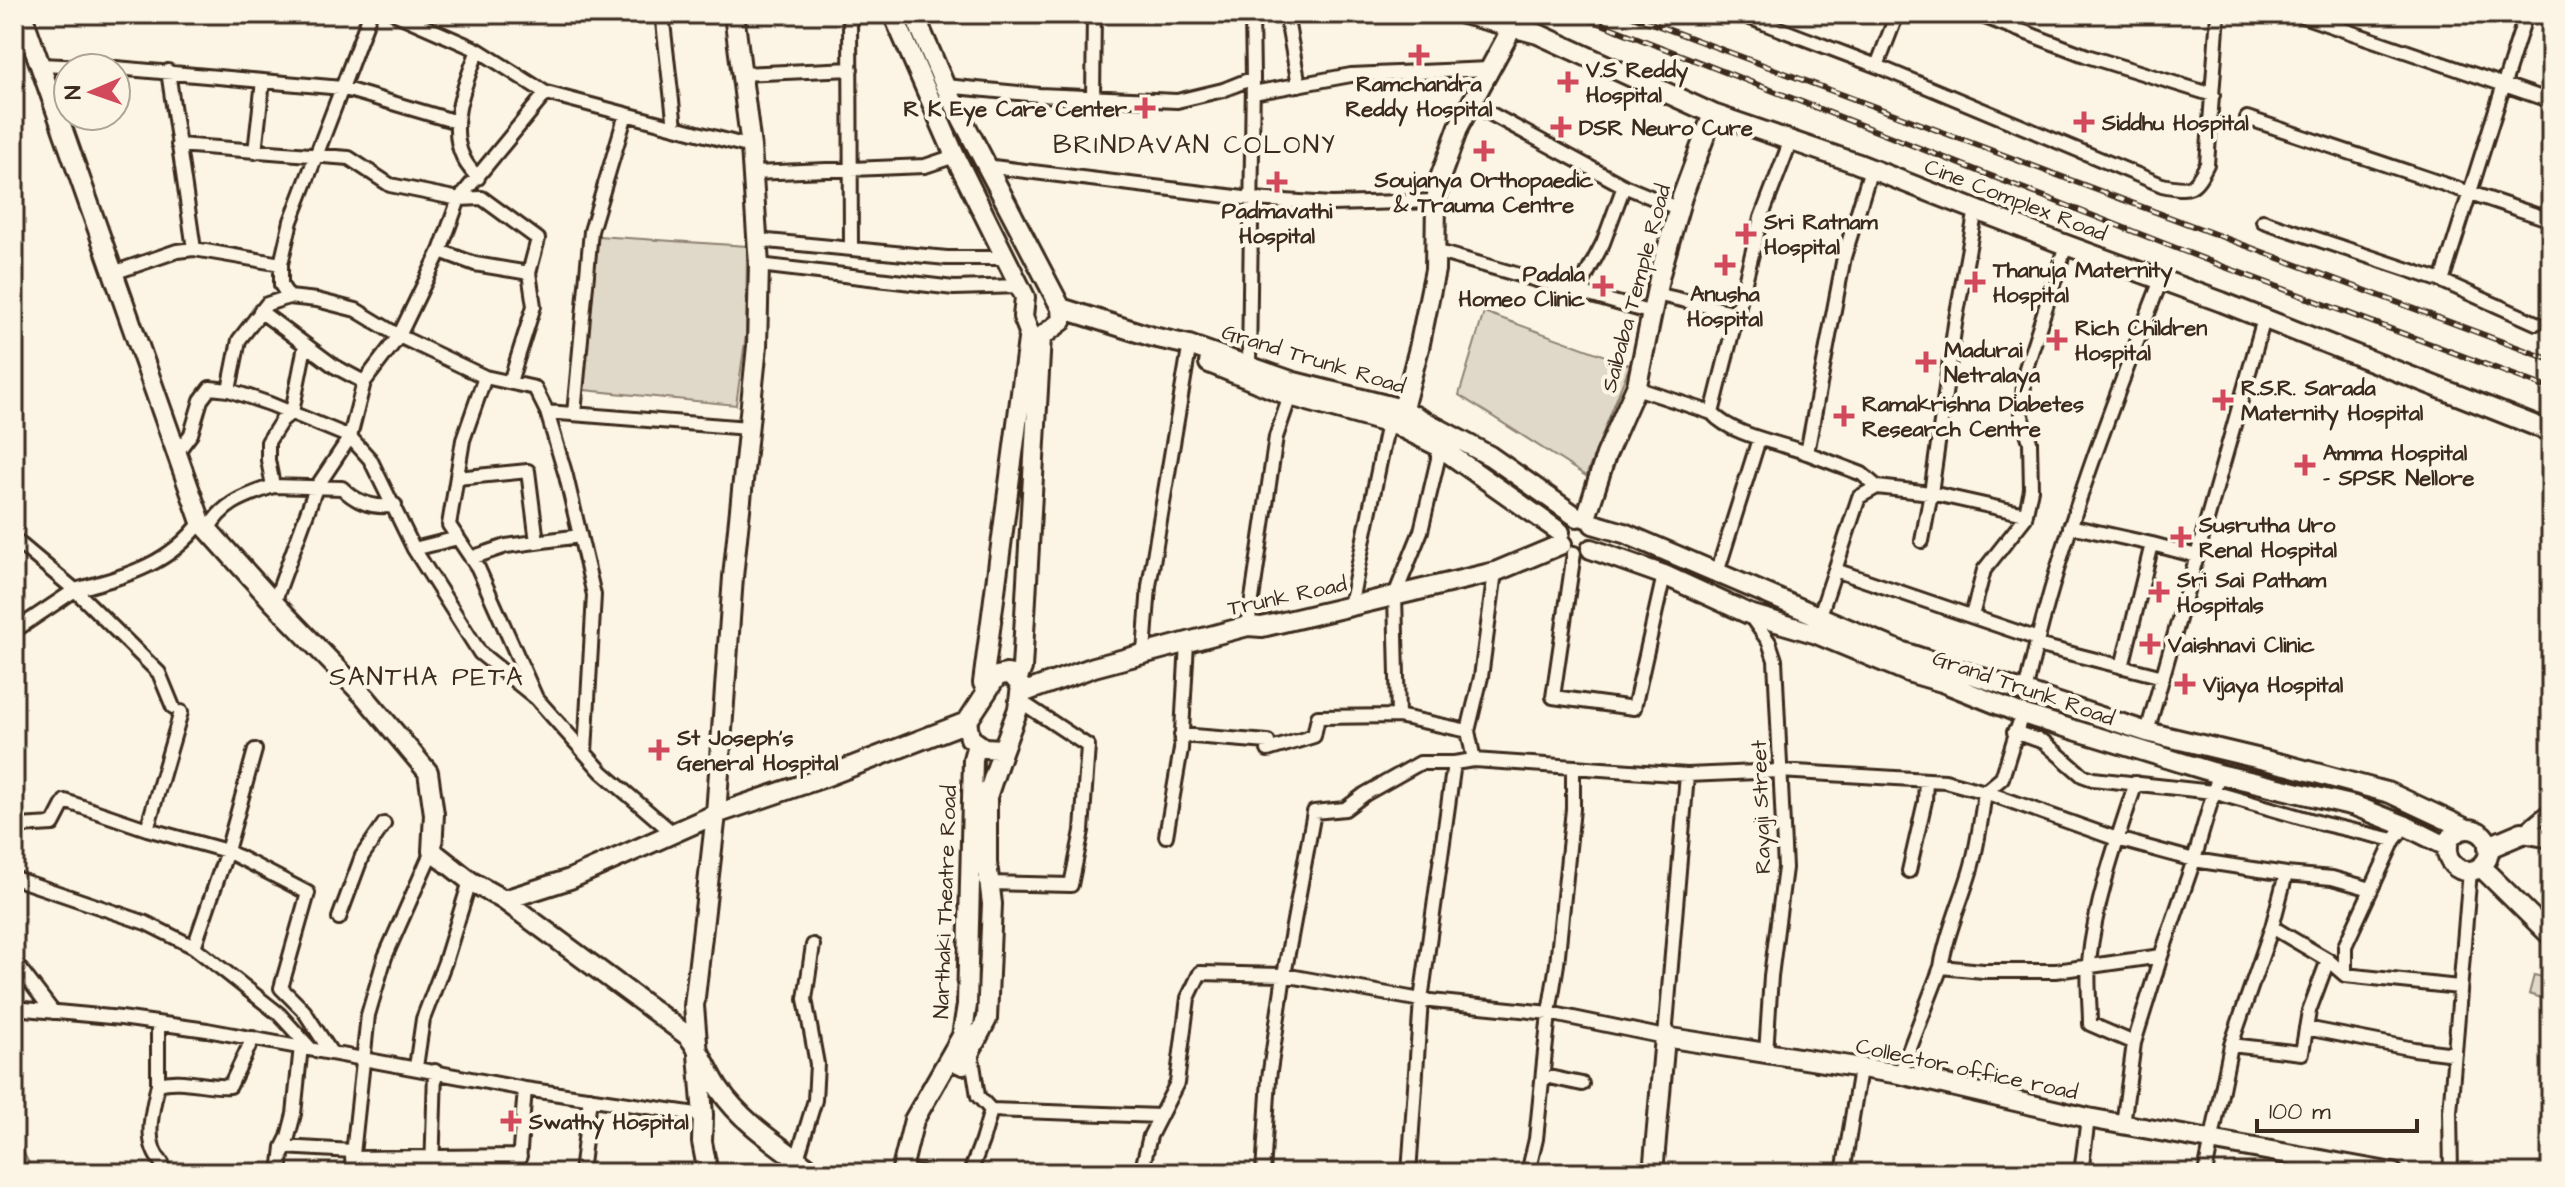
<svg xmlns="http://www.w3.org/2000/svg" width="2565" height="1187" font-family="'Architects Daughter',sans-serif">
	<rect width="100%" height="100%" fill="#fcf5e5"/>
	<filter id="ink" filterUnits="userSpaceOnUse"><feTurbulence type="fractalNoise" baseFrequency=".0125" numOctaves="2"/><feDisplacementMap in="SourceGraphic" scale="16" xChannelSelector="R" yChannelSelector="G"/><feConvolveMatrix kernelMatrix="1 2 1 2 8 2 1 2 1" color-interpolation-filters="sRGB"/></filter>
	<g filter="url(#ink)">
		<path fill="#e0d8c8" stroke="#8e8173" stroke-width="2" d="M583 235 747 246 746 335 736 405 574 389Z
			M1484 312 1630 365 1586 476 1459 395Z
			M2534 975 2551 979V1001L2529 994Z"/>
		<path fill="#b7ad9e" stroke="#85796b" stroke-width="2" d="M14 1134 34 1173H14Z"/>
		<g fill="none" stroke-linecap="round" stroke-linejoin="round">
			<defs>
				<path id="street" d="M396 14 478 50 546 93
					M662 14 675 127
					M850 14 851 248
					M1286 14 1299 85
					M1740 14 1877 66 2162 185C2191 191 2194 190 2207 164L2218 14
					M1977 14 2087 56 2213 95
					M2297 14 2551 101
					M478 50C466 82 447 124 463 157 466 165 473 172 478 178
					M39 65 110 68
					M1877 66 1897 14
					M116 68 263 81
					M168 71 194 249
					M742 74 851 69
					M945 86 1039 95 1177 101 1223 90 1253 78
					M1253 93 1351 75 1489 69
					M1093 97 1094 14
					M1471 103 1624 186 1679 209
					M2247 118 2551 220
					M1791 140 1761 218 1712 413C1731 435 1780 443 1807 453
					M178 145 349 158 390 185 459 199 482 198 538 239 529 273 534 306 510 382
					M255 152 263 81 342 88 370 14
					M985 166 1252 199 1332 204 1436 201
					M1871 169 1844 257 1807 453 1862 474 1877 487
					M753 173 925 166 955 156
					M2263 221 2442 281 2536 323
					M757 240 947 258H1008
					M440 251 475 264 529 273
					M1435 251 1652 313
					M759 265 954 288 1021 286
					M113 273 177 251 194 249 281 264
					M2442 281 2526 14
					M1577 293 1603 243 1624 186
					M1656 294 1737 313
					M289 297 281 285V264L291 221 342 88 457 122
					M260 311 334 366 364 382
					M1249 365 1253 78 1252 14
					M485 377 463 440 449 525 478 568 536 698 602 772 674 834
					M1636 388 1712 413
					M229 390 239 340 267 304 289 297 317 300 356 310 399 336 485 377 535 388 547 412 748 428
					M547 412 566 476 594 595 585 752
					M574 414 591 231 626 114
					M1438 446V459L1421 531 1395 595 1398 716 1468 731 1481 677 1495 572
					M176 454 191 434 201 400 210 388 229 390 270 404 350 437 370 459 414 549 480 653 536 698
					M457 478 528 471 537 542
					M273 486 342 488C357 503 374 509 395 505
					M2070 526 2152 544 2122 667
					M208 530C222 503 245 496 273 486L268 460V442L282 420 292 412 305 346
					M14 539 75 590 20 627
					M1922 541 1931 493 2025 514
					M2152 544 2197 556
					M414 549 458 538
					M1574 553 1553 697 1634 708 1664 575
					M471 558 506 546 580 536
					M1835 570 1859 497 1877 487 1931 493 1955 324 1976 209
					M1717 573 1759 439
					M274 603 316 488 350 437 364 382 399 336 440 251 459 199 546 93 751 147
					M1350 606 1388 423
					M1749 614 1769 642 1775 660 1785 868 1771 976 1766 1054
					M1820 615 1835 570 2038 639
					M1972 616 1984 570 2025 518 2031 489 2030 442 2021 413 2026 368 2066 245
					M1248 626 1276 437 1290 396
					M2037 645 2163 677
					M1144 652 1149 586 1188 355
					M2025 693C2056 551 2108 415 2161 280
					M173 707 159 673 75 590C125 576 168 566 201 522
					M1468 731 1474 760
					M2014 732 2044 742 2082 775 2093 779 2213 792 2324 824 2394 840
					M2147 732 2264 319
					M1181 735 1268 742
					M1268 750 1314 736 1318 717 1398 716
					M1454 763 1474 760 1687 775
					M14 816 18 826 53 824 65 801 147 829 181 712
					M147 829 227 851 308 893 281 988 304 1011 330 1051
					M2522 833 2551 809
					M1166 836 1181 749 1187 643
					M1909 871 1925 801 1926 780
					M2286 874 2332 878 2371 889
					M14 878 146 923 194 947 279 1014 310 1048
					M990 883 1071 885 1082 831 1088 746 1020 701
					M339 918 362 856 384 824
					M2272 927 2328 960 2345 975 2459 987
					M194 947 227 851 255 750
					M14 961 53 1012
					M1941 967C1947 932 1960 905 1970 872 1978 846 1981 819 1985 792L2117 839 2194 860 2286 874 2272 927 2231 1045 2205 1173
					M2345 975V946L2394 840 2399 834
					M14 1008 121 1018 207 1030 525 1089 703 1115
					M2306 1028 2414 1049 2455 1054
					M2134 1043 2090 1024C2090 1004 2087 982 2089 962 2095 902 2117 840 2136 783
					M2231 1045 2302 1053 2309 1011 2328 960
					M971 1052 978 1096 991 1110 1160 1116
					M416 1067 423 1019 445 962 470 881
					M1900 1074 1941 967 1983 971H2056L2161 956 2194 860 2219 774
					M1544 1076 1582 1084
					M158 1084V1023
					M2123 1125 2134 1043 2161 956
					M283 1147 353 1151
					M352 1158 520 1156
					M797 1159 815 1100 817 1064 805 999 813 945
					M902 1171 922 1173
					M162 1173V1163C142 1142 153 1109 158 1084 182 1077 206 1088 230 1086L253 1038
					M280 1173 283 1147 288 1137 294 1114 301 1046
					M351 1173 368 1015 385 957 432 851
					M432 1173 435 1071
					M518 1173 525 1089
					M581 1173 590 1098
					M970 1173 982 1141 991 1110
					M1141 1173 1150 1136 1177 1083 1188 998 1200 973 1284 975 1421 1000 1549 1013 1665 1037 1687 775 1780 771 1945 781 1985 792 2002 778 2022 714
					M1263 1173 1269 1078 1284 975 1314 812 1345 809 1365 794 1420 763H1454L1421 1000 1409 1173
					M1528 1173 1536 1139 1549 1013 1557 964 1573 809V767
					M1843 1173 1860 1069
					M2081 1173 2088 1118
					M2451 1173 2450 1112 2470 871"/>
				<path id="secondary" d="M22 14 201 522 274 603 365 697 428 772 434 814 432 851 470 881 504 900 688 1036C702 1052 708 1073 720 1090 743 1124 783 1148 815 1173
					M893 14 955 156 1025 297 1023 317 1029 332 983 683 987 691
					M914 14 945 86 1061 308 1062 321 1041 337 1022 668 1017 680
					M1463 14 1538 34 1713 114 1856 163 2058 242 2222 302 2551 432
					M1061 308 1153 337 1189 345 1294 382 1402 409 1490 456 1577 517
					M1209 363 1290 396 1398 426 1438 446 1560 532
					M1400 420 1419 348 1435 270 1436 201 1440 178 1459 126 1512 28
					M1586 518 1606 455 1637 385 1660 274 1682 197 1713 114
					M1593 524 1624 533 1900 651 2147 732 2290 766 2390 793 2467 829
					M1591 549 1664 575 1749 614 1814 633 1908 672 1942 682 2022 714 2219 774 2355 806 2406 826 2448 847
					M1006 674 1012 675 1021 686 1018 709 1003 749 984 748 970 738 967 722 997 676Z
					M1022 693 1094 667 1248 626 1262 627 1495 572 1562 544
					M2447 850a21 21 0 1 1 42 0a21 21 0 1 1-42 0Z
					M2522 833 2551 838
					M2481 867 2551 936
					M504 900 570 879 716 814 822 778 967 722
					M950 1059 963 1065 987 1019 992 904 987 863V797L1003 749
					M708 1173 702 1142 703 1115 694 1006 716 814 733 577 757 346 759 265 751 147 734 14
					M901 1173 914 1120 962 1036 967 1005 973 759 977 744
					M1653 1173 1665 1037 1900 1074 2088 1118 2393 1173"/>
				<path id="primary" d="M2489 847 2522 833"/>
			</defs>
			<use href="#street" stroke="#3b2a1e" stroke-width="18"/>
			<use href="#secondary" stroke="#3b2a1e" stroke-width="24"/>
			<use href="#primary" stroke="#3b2a1e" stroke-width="26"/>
			<use href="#street" stroke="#fcf5e5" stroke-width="12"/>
			<use href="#secondary" stroke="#fcf5e5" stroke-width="18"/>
			<use href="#primary" stroke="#fcf5e5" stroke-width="20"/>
			<defs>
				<path id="rail" d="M1576 14 2222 266 2551 389
					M1627 14 2551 360"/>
			</defs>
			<use href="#rail" stroke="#3b2a1e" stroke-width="6"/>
			<use href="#rail" stroke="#fcf5e5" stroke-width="3" stroke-dasharray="9" stroke-linecap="butt"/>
		</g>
	</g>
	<g fill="#d1495b" stroke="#fcf5e5" stroke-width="3">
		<path d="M1415 43h8v8h8v8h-8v8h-8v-8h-8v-8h8z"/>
		<path d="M1564 70h8v8h8v8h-8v8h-8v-8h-8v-8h8z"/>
		<path d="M1141 96h8v8h8v8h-8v8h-8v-8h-8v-8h8z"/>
		<path d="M2080 110h8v8h8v8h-8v8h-8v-8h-8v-8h8z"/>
		<path d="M1557 115h8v8h8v8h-8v8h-8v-8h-8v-8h8z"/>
		<path d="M1480 139h8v8h8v8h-8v8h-8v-8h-8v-8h8z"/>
		<path d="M1273 170h8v8h8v8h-8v8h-8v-8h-8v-8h8z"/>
		<path d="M1742 222h8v8h8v8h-8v8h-8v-8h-8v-8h8z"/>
		<path d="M1721 253h8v8h8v8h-8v8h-8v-8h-8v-8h8z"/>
		<path d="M1971 270h8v8h8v8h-8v8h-8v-8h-8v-8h8z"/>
		<path d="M1599 274h8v8h8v8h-8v8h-8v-8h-8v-8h8z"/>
		<path d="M2053 328h8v8h8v8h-8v8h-8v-8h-8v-8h8z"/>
		<path d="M1922 350h8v8h8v8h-8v8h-8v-8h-8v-8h8z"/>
		<path d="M2219 388h8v8h8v8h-8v8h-8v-8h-8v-8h8z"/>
		<path d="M1840 404h8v8h8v8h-8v8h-8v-8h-8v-8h8z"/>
		<path d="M2301 453h8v8h8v8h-8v8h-8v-8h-8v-8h8z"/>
		<path d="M2177 525h8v8h8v8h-8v8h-8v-8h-8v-8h8z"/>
		<path d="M2155 580h8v8h8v8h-8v8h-8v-8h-8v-8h8z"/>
		<path d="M2146 632h8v8h8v8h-8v8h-8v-8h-8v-8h8z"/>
		<path d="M2181 672h8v8h8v8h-8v8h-8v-8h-8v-8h8z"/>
		<path d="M655 738h8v8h8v8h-8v8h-8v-8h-8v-8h8z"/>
		<path d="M507 1109h8v8h8v8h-8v8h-8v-8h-8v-8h8z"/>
	</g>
	<g text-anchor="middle" stroke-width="8" stroke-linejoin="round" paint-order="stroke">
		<g font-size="22" font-weight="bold" fill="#3b2a1e" stroke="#fcf5e5" text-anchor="start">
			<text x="1586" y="77">V.S Reddy<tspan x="1586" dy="25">Hospital</tspan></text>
			<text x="1419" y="91" text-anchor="middle">Ramchandra<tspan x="1419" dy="25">Reddy Hospital</tspan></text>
			<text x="1127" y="116" text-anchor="end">R K Eye Care Center</text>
			<text x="2102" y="130">Siddhu Hospital</text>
			<text x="1579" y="135">DSR Neuro Cure</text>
			<text x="1484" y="187" text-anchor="middle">Soujanya Orthopaedic<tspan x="1484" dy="25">&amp; Trauma Centre</tspan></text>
			<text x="1277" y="218" text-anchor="middle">Padmavathi<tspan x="1277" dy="25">Hospital</tspan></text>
			<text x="1764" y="229">Sri Ratnam<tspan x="1764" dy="25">Hospital</tspan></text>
			<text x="1993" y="277">Thanuja Maternity<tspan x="1993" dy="25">Hospital</tspan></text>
			<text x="1585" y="281" text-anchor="end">Padala<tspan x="1585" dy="25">Homeo Clinic</tspan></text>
			<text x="1725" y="301" text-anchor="middle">Anusha<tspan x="1725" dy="25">Hospital</tspan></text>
			<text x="2075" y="335">Rich Children<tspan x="2075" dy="25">Hospital</tspan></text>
			<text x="1944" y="357">Madurai<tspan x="1944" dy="25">Netralaya</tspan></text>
			<text x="2241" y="395">R.S.R. Sarada<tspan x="2241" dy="25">Maternity Hospital</tspan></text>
			<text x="1862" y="411">Ramakrishna Diabetes<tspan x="1862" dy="25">Research Centre</tspan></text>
			<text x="2323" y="460">Amma Hospital<tspan x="2323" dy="25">- SPSR Nellore</tspan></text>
			<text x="2199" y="532">Susrutha Uro<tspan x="2199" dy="25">Renal Hospital</tspan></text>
			<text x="2177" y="587">Sri Sai Patham<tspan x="2177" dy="25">Hospitals</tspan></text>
			<text x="2168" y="652">Vaishnavi Clinic</text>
			<text x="2203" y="692">Vijaya Hospital</text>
			<text x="677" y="745">St Joseph's<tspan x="677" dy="25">General Hospital</tspan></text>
			<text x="529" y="1129">Swathy Hospital</text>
		</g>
		<g font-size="22" fill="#3b2a1e" stroke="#fcf5e5">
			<text transform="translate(2016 199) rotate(21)" y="8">Cine Complex Road</text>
			<text transform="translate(1635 288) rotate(-75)" y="8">Saibaba Temple Road</text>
			<text transform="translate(1314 358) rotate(17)" y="8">Grand Trunk Road</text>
			<text transform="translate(1287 595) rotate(-12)" y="8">Trunk Road</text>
			<text transform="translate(2024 687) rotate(19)" y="8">Grand Trunk Road</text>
			<text transform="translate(1760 807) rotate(-92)" y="8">Rayaji Street</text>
			<text transform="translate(944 902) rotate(-88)" y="8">Narthaki Theatre Road</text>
			<text transform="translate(1967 1068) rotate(12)" y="8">Collector office road</text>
		</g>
		<g font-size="26" letter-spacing="2" fill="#3b2a1e" stroke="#fcf5e5">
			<text x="1195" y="153">BRINDAVAN COLONY</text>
			<text x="427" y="685">SANTHA PETA</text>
		</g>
	</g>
	<rect width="2565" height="1187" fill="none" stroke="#fcf5e5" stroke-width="48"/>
	<rect x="24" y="24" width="2517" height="1139" fill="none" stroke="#3b2a1e" stroke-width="3" filter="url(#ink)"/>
	<g transform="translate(92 92) rotate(268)"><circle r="38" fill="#fcf5e5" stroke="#afa495" stroke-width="2"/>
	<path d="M0-6L14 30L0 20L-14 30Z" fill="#d1495b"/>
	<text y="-12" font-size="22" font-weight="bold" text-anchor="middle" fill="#3b2a1e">N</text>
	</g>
	<path d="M2257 1119v12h160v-12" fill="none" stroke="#3b2a1e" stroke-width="4"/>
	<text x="2269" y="1119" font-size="24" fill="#3b2a1e" stroke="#fcf5e5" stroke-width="6" paint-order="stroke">100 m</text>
</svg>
